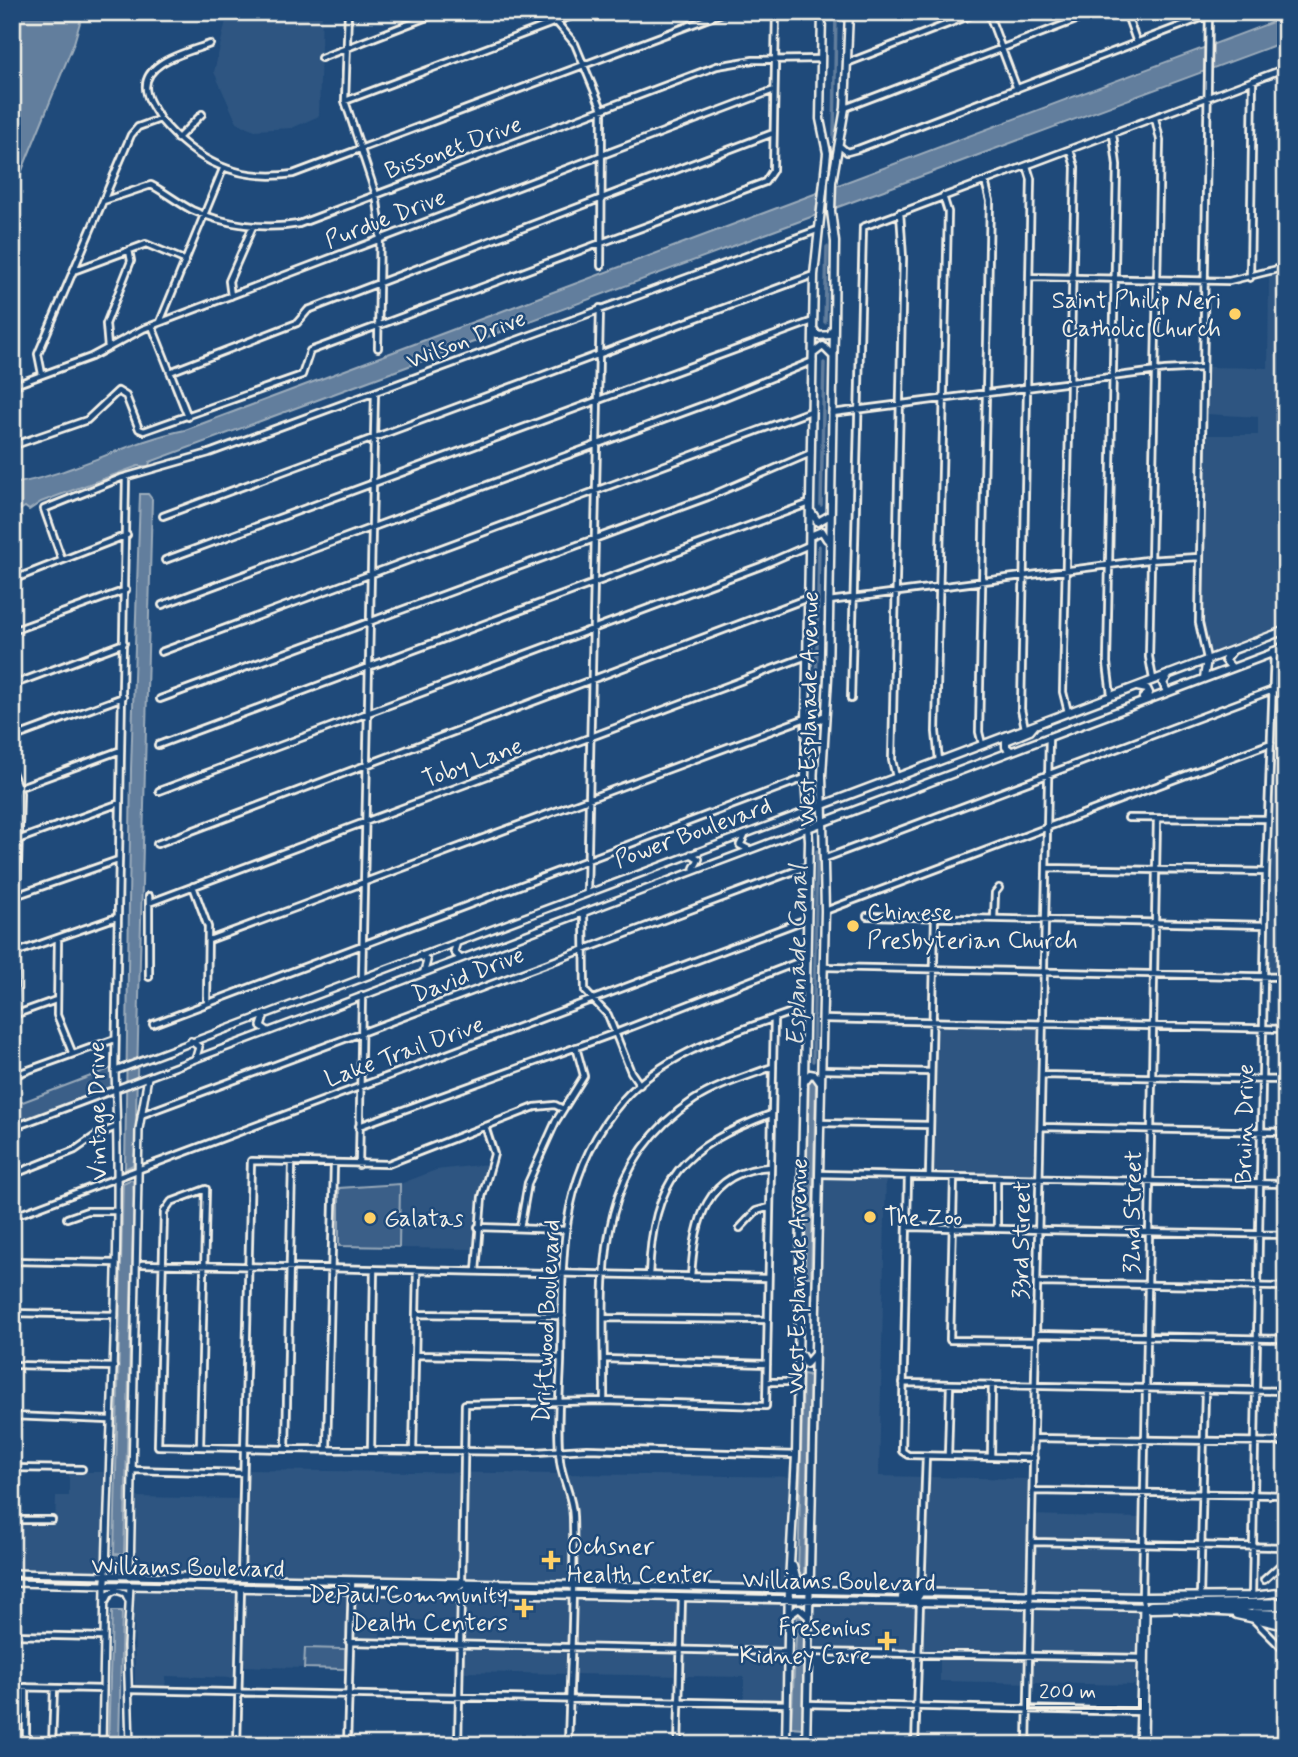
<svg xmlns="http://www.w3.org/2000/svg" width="1298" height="1757" font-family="Mynerve,sans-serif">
	<rect width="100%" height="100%" fill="#1f4a7a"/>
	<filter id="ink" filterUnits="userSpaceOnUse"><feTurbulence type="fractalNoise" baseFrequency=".0143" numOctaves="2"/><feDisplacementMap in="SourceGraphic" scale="14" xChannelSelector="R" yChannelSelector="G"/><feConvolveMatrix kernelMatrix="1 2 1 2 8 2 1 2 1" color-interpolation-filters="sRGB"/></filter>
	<g filter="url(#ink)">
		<path fill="#2d5581" d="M228 12H322L319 116 292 128 255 130 237 123 214 72Z
			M1286 270 1283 597 1286 629 1209 657 1200 615 1204 435H1258V417L1206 414 1208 367 1268 368 1269 276Z
			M1286 719V974H1267L1276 722Z
			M935 1024 1040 1026 1036 1176 932 1174Z
			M488 1164 475 1219 474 1249 400 1248V1184L436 1170Z
			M821 1172 886 1174 879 1476 1030 1479V1515L1141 1518 1135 1685 940 1681V1657L785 1655 784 1701H744V1677L462 1672 464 1620H381L380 1641H347V1647H304L303 1668 242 1666 236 1678 166 1676 165 1688 135 1687 134 1589 12 1586V1523L55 1524 56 1496H69V1472H137V1497L240 1499 241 1470 816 1477Z"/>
		<path fill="#3a5f88" stroke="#97a8b8" stroke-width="2" d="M112 1068 113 1087 12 1125V1106Z
			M400 1184 399 1247 339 1246V1188Z
			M305 1648 345 1649V1669L304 1668Z"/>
		<path fill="#627e9d" stroke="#9cacbb" stroke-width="2" d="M12 12H83L74 43 12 195Z
			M1286 17V41L150 462 149 466H138L41 502 29 510 25 507 12 515V484C71 475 126 442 185 430Z
			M140 494H148L152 499 135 1152 133 1165 125 1169 131 769Z
			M809 1080H816L811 1277H805L804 1273Z
			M130 1180H133L134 1196 124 1555 114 1554 123 1183Z
			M803 1374 809 1375 810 1378 804 1576 798 1575Z
			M112 1611H122L119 1745H108Z
			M797 1616 805 1618 802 1728 791 1727Z"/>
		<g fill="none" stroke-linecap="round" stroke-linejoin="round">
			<path stroke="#627e9d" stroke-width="3.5" d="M834 138 836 12
				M825 322 827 247
				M821 505 824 363
				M816 694 819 546
				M813 1061 817 851"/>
			<defs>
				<path id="minor" d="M348 12 345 101 376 195 380 222 378 348
					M548 12 575 44 602 109 601 266
					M988 12 1017 89
					M1126 12 1137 43
					M321 58 440 12
					M847 63 979 12
					M345 101 582 12
					M845 108 1097 12
					M160 119C156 111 149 103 147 94 138 62 189 52 210 44
					M177 139 202 114
					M841 147 847 152 858 149 1217 12
					M103 201 151 185C165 192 178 203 192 210 225 225 264 230 299 224L717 66 753 60 821 59
					M76 270 146 244 184 260
					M1030 277 1229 281 1286 267
					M1250 278 1253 80
					M231 296 229 281 253 226
					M160 322 223 169
					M152 326 188 417
					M108 348 106 324 131 261 129 250
					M170 372 297 323 308 310 773 133
					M42 374 38 354 131 135 138 127 160 119C195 161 237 182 293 174L725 12
					M12 386 91 357 143 329 774 90
					M832 413 1165 370 1202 368
					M12 446 87 420 118 391 126 396 139 429 144 431 302 375 310 351 765 182 773 170 776 12
					M163 516 813 275
					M62 560 44 509 121 478 209 453 817 230
					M165 560 813 321
					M12 580 127 535
					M829 601 1147 560 1199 557
					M162 605 720 399 813 361
					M12 631 126 590
					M161 652 811 411
					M1207 659 1199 623 1209 12
					M1153 679 1149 657 1160 140 1155 118
					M12 685 124 643
					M1111 695 1107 663 1117 165 1113 134
					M160 699 708 497 811 453
					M851 699 863 227 1286 68
					M1068 712 1063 692 1075 167 1070 150
					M1025 728 1021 709 1031 179 1027 166
					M12 738 123 697
					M982 744 979 732 990 201 985 181
					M158 745 810 503
					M939 761 936 732 948 212 943 196
					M12 772 20 793 12 1077
					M896 777 892 760 903 258 900 212
					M12 790 121 750
					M159 791 761 566 809 545
					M1128 818 1268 819
					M12 842 120 803
					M157 844 808 598
					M826 858 1286 685
					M1047 868 1266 872
					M193 886 208 927 207 1001
					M587 892 600 308
					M12 897 118 860
					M149 903 807 656
					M825 911 1271 743
					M584 912 585 991 608 1015 631 1072 640 1085
					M867 916 1265 925
					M994 918 995 893 999 888
					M58 938 57 1015 72 1052
					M209 940 806 718
					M12 954 117 917
					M824 967 1286 977
					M149 977V896
					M362 977 375 392
					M14 1015 56 1000
					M823 1019 1286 1029
					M153 1024 805 778
					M822 1070 931 1072
					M115 1071 126 477
					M1042 1075 1286 1080
					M12 1076 115 1039
					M141 1115 808 866
					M820 1123 930 1125
					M359 1126 618 1032 806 959
					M1041 1127 1286 1132
					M12 1128 116 1089
					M359 1165 362 995
					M819 1174 1286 1184
					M12 1175 75 1150 95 1136 116 1127
					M908 1176 902 1451 908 1455 1034 1458
					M929 1176 935 917
					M954 1177 950 1340 1036 1341
					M12 1217 807 919
					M67 1218 87 1211H117
					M478 1227 566 1230
					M907 1227 1286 1235
					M520 1228 528 1183 556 1121 584 1076 576 1047
					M740 1228 756 1211 770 1207
					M997 1229V1178
					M12 1261 116 1263
					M142 1264 768 1278
					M476 1271 482 1197 494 1154 485 1126
					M649 1276C652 1178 683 1147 771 1114
					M691 1277C694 1222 705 1171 770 1167
					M1037 1283 1286 1287
					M12 1313 115 1315
					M416 1314 562 1316
					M605 1318 767 1320
					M1036 1334 1286 1339
					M415 1355 561 1358
					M604 1359 767 1364
					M12 1365 114 1367
					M767 1382H797
					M903 1383 1286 1391
					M604 1401C605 1289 586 1170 694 1100 717 1085 746 1077 772 1067
					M12 1416 109 1420
					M1035 1438 1286 1442
					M200 1447 206 1189 171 1202 164 1212 158 1446C200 1447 243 1448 286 1449L536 1452 587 1449 796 1455
					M286 1449 292 1163
					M327 1449 334 1164
					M371 1450 374 1269
					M413 1451 417 1270
					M948 1456 950 1385
					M991 1457 992 1385
					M12 1468 82 1469
					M132 1470 243 1473
					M1033 1491 1286 1495
					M12 1520H52
					M1032 1542 1286 1547
					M241 1578 251 1161 388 1164 535 1107 555 1105 563 1109
					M1264 1580 1286 1560
					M462 1583 465 1404 604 1401 766 1406 774 1018
					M921 1592 926 1456
					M1252 1596 1266 872 1274 653
					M1142 1597 1157 819
					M1200 1597 1205 1391
					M1252 1618 1286 1652
					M12 1635 104 1637
					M349 1642 788 1652
					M808 1652 1140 1658
					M12 1687 103 1689
					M129 1690 787 1704
					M807 1704 1142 1712
					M130 1741 286 1745
					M26 1745V1687
					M52 1745 54 1688
					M237 1745 241 1588
					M347 1745 352 1580
					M458 1745 461 1593
					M568 1745C570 1669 575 1593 573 1517 573 1497 562 1480 560 1461 556 1428 560 1393 561 1360 563 1263 555 1178 623 1100 668 1049 744 1030 805 1007
					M678 1745 682 1597
					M915 1745 920 1602
					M1027 1745 1049 737"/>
				<path id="tertiary" d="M745 835 740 845 748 849
					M691 854 699 859 694 868
					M457 942 454 952 460 958
					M420 955 427 961 424 971
					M265 1014 261 1026 268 1031
					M191 1041 199 1047 196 1057
					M116 1089 808 828
					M108 1558 118 1567 129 1559
					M12 1573 106 1575C110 1407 122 1239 115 1071L807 811
					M130 1576 139 1129 148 1077
					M12 1583 105 1585 102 1745
					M1142 1597 1146 1615 1144 1745
					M106 1601 110 1593 116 1590 125 1593 128 1599
					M130 1745 127 1646 130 1585
					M1139 1745 1143 1606"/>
				<path id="secondary" d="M814 330 818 336 830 335 833 329
					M814 353 823 346 833 356
					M812 513 818 522 830 515
					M810 536 822 531 827 539
					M1276 651 1286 644
					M1232 668 1225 660 1232 651
					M1204 678 1207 659
					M1137 687 1147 689 1149 693 1143 698
					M1167 692 1163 683 1169 674
					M807 714 812 723 823 717
					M1011 751 1006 747V741L1030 731 1035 725
					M807 811 1286 630
					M808 828 1275 652
					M804 1082 810 1074 815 1075 820 1082
					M801 1355 806 1364 814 1355
					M793 1566 797 1581 803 1582 809 1576
					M399 1591 402 1586 457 1587 462 1583
					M461 1593 467 1588H495L503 1585
					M902 1597H918L921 1592
					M1153 1607 105 1585 106 1575 1142 1597 1252 1596 1286 1592
					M1181 1610 1240 1613
					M1254 1613 1286 1614
					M788 1616 799 1608 808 1616
					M786 1745 789 1583 796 1455 809 841 805 778 814 275 827 153 820 119 822 12
					M806 1745 825 911 822 775 828 678 834 326 835 242 831 211 832 182 845 108 849 12"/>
				<path id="motorway" d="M1274 653 1286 650
					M1151 1607 1286 1604
					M1237 1613 1286 1624"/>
			</defs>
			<use href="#minor" stroke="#f4f1e8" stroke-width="10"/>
			<use href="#tertiary" stroke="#f4f1e8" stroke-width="10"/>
			<use href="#secondary" stroke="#f4f1e8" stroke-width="11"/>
			<use href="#motorway" stroke="#f4f1e8" stroke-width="15"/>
			<use href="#minor" stroke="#1f4a7a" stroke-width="4.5"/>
			<use href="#tertiary" stroke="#1f4a7a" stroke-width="5"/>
			<use href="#secondary" stroke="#1f4a7a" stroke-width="6"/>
			<use href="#motorway" stroke="#1f4a7a" stroke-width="10"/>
		</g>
	</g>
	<g fill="#ffd166" stroke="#1f4a7a" stroke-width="2.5">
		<circle cx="1235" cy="314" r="7"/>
		<circle cx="853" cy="926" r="7"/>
		<circle cx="870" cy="1217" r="7"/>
		<circle cx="370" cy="1218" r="7"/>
		<path d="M547.5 1549.5h7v7h7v7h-7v7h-7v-7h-7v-7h7z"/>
		<path d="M520.5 1597.5h7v7h7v7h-7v7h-7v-7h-7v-7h7z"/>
		<path d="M883.5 1630.5h7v7h7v7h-7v7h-7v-7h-7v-7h7z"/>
	</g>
	<g text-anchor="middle" stroke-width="5" stroke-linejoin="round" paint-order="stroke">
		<g font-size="24" fill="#f4f1e8" stroke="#1f4a7a">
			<text transform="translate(453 147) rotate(-20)" y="8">Bissonet Drive</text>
			<text transform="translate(385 218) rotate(-21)" y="8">Purdue Drive</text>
			<text transform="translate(466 339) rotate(-21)" y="8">Wilson Drive</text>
			<text transform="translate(808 709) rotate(-89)" y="8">West Esplanade Avenue</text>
			<text transform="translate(472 762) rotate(-20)" y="8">Toby Lane</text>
			<text transform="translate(693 832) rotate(-20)" y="8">Power Boulevard</text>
			<text transform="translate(468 974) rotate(-21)" y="8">David Drive</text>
			<text transform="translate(404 1051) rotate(-20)" y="8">Lake Trail Drive</text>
			<text transform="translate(97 1111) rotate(-91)" y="8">Vintage Drive</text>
			<text transform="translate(1244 1124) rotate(-89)" y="8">Bruin Drive</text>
			<text transform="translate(1132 1212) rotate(-89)" y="8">32nd Street</text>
			<text transform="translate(1021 1240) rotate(-89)" y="8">33rd Street</text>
			<text transform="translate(797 1276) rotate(-89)" y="8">West Esplanade Avenue</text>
			<text transform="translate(546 1321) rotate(-87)" y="8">Driftwood Boulevard</text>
			<text transform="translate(188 1567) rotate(1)" y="8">Williams Boulevard</text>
			<text transform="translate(839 1581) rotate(1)" y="8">Williams Boulevard</text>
		</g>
		<g font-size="24" fill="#f4f1e8" stroke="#1f4a7a" text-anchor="start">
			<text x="1221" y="308" text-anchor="end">Saint Philip Neri<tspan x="1221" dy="28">Catholic Church</tspan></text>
			<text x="867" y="920">Chinese<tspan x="867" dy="28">Presbyterian Church</tspan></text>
			<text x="884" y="1225">The Zoo</text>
			<text x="384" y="1226">Galatas</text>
			<text x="567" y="1554">Ochsner<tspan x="567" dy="28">Health Center</tspan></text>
			<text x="508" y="1602" text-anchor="end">DePaul Community<tspan x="508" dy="28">Dealth Centers</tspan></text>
			<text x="871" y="1635" text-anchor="end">Fresenius<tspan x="871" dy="28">Kidney Care</tspan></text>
		</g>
		<g font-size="26" font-style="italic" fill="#dee0dd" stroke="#1f4a7a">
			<text transform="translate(796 956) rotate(-89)" y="9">Esplanade Canal</text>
		</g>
	</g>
	<rect width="1298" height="1757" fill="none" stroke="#1f4a7a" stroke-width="42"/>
	<rect x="21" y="21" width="1256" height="1715" fill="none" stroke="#f4f1e8" stroke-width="2.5" filter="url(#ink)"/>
	<path d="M1028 1698v10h112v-10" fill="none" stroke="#f4f1e8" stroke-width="3.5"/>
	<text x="1039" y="1698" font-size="21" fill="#f4f1e8" stroke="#1f4a7a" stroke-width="5" paint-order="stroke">200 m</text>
</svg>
